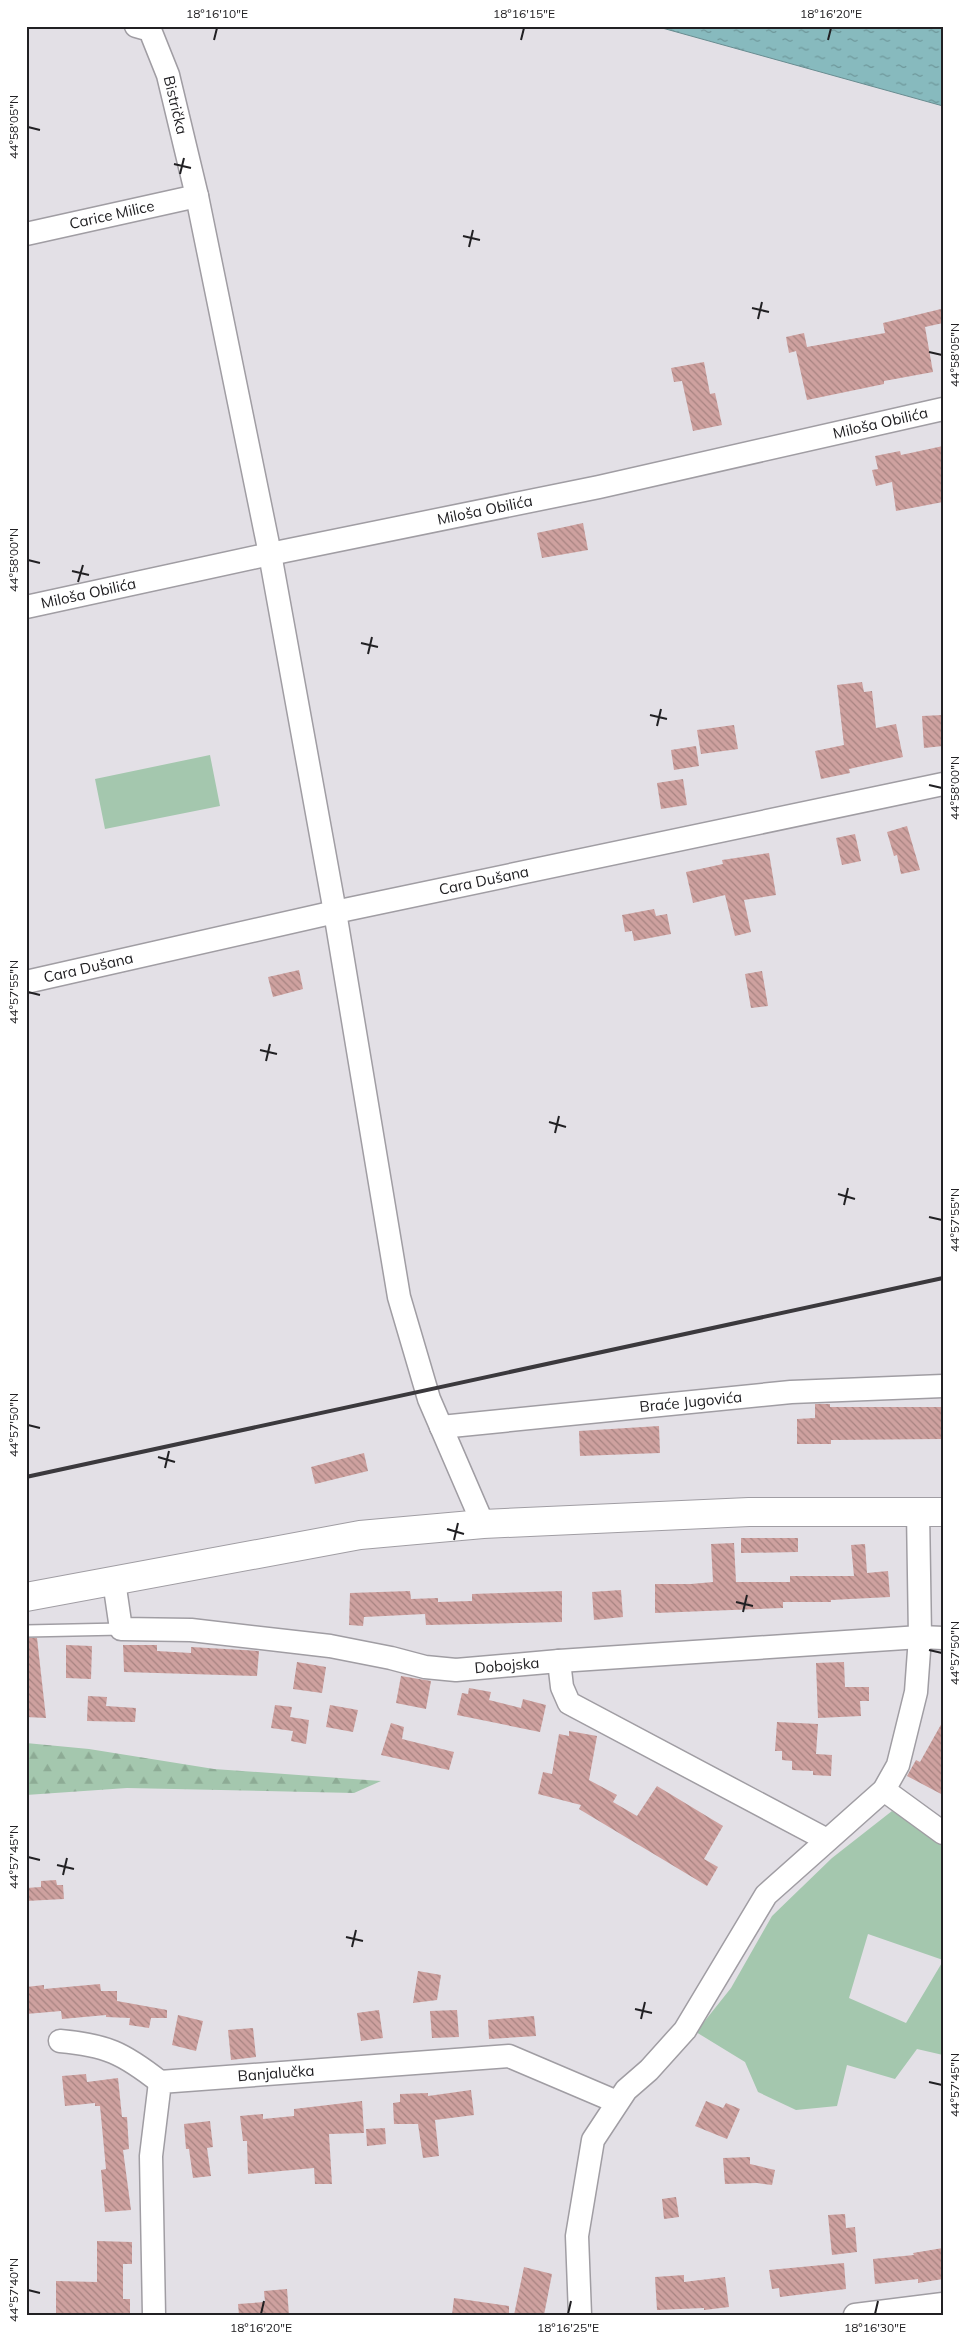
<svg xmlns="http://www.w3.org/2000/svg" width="969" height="2341" font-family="Mulish,sans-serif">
	<defs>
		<pattern id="forest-firs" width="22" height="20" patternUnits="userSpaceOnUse" patternTransform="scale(1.25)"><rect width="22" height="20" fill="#a4c7ae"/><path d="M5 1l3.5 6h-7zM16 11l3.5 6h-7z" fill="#8dab95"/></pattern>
		<pattern id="water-ripples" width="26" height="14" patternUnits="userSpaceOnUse" patternTransform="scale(1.25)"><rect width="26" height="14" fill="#87babe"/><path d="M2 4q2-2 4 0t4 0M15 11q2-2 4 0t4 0" fill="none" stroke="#6e979a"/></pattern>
		<pattern id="building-back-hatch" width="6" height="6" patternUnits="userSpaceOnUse" patternTransform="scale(1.25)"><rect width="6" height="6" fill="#cea19f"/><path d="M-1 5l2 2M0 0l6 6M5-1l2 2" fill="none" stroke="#a78381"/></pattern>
	</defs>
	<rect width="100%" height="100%" fill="#e3e0e6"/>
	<path fill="#a4c7ae" d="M210 755 220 806 105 829 95 779Z
		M892 1811 943 1844V1960L868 1934 849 1998 906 2023 943 1961V2055L917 2049 895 2079 847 2065 837 2106 796 2110 758 2092 745 2062 696 2032 731 1988 772 1916 832 1858Z"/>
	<path fill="url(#forest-firs)" d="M26 1743 89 1749 214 1769 381 1781 354 1793 127 1788 26 1795Z"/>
	<path fill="url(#water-ripples)" stroke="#688c90" d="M655 26H943V106Z"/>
	<path fill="url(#building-back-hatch)" d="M941 309 943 323 925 327 933 372 884 381V384L807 400 796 351 789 353 786 337 804 333 807 347 885 333 883 323Z
		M704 362 710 394 715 393 722 425 693 431 682 381 674 382 671 368Z
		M943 446V502L896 511 892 482 876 486 872 470 878 469 875 456 900 451 901 455Z
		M583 523 588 550 542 558 537 533Z
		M862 682 864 692 872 691 876 728 896 724 903 757 849 769 850 773 821 779 815 751 844 745 837 685Z
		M943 715V746L924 748 922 716Z
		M734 725 738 749 701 754 697 730Z
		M696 746 699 766 674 770 671 750Z
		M683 779 687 805 661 809 657 783Z
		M907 826 920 870 901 874 897 855 894 856 887 832Z
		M855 834 861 861 842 865 836 838Z
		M769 853 776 895 744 900 751 932 735 936 725 895 693 903 686 872 723 864 722 860Z
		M654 909 656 916 667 914 671 934 634 941 632 931 625 932 622 915Z
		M299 970 303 989 273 997 268 977Z
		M762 971 768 1006 751 1008 745 974Z
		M815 1404H830V1407H943V1439L831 1440V1444H797V1419L815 1418Z
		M659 1426 660 1453 580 1456 579 1431Z
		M364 1453 368 1471 315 1484 311 1467Z
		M741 1538H798V1552L741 1553Z
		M734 1543 736 1582H790V1576H854L851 1545 865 1544 867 1573 888 1571 890 1597 831 1600V1602H783V1608L655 1613V1584H691L713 1582 711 1544Z
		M621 1590 623 1617 594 1620 592 1592Z
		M410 1591 411 1599 438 1598V1602L472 1601V1594L562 1591V1622L426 1625 425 1614 364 1617 363 1626 349 1625 350 1593Z
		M26 1638H37L46 1718 26 1717Z
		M66 1645 92 1646 91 1679 66 1678Z
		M123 1645H157V1651L191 1653V1647L259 1651 257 1676 124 1672Z
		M297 1662 326 1667 322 1693 293 1689Z
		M844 1662 845 1687H869V1701H860L861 1716 818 1718 816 1663Z
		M401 1676 431 1681 426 1709 396 1703Z
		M469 1688 491 1692 489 1700 521 1708 523 1699 546 1705 540 1732 457 1715 462 1693 468 1694Z
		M88 1696 107 1697 106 1706 136 1708 135 1722 87 1721Z
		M275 1705 292 1707 290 1717 309 1720 306 1744 291 1741 293 1731 271 1728Z
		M330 1705 358 1710 353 1732 326 1727Z
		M943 1721V1795L907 1776 916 1760 920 1762Z
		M777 1722 818 1724 816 1754 832 1755 831 1776 813 1775V1771L792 1770V1761L782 1760V1751H775Z
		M391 1723 404 1727 402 1739 454 1752 449 1770 381 1755Z
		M569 1731 597 1736 589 1780 617 1795 613 1802 637 1816 657 1786 723 1826 704 1859 718 1867 707 1886 579 1809 581 1805 538 1794 543 1772 552 1774 559 1734 569 1736Z
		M56 1880 57 1885H63L64 1899 26 1901V1888L41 1887V1881Z
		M418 1971 441 1975 437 2000 413 2003Z
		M100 1984 101 1991H117V2001L167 2010V2018H151L149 2028 129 2025 130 2018 106 2017V2015L62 2019 61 2011 26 2014V1987L44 1985V1989Z
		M379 2010 383 2038 361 2041 357 2013Z
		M457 2010 459 2037 432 2038 430 2011Z
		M178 2015 203 2021 196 2051 172 2045Z
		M534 2016 536 2036 489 2039 488 2020Z
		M253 2028 256 2057 231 2060 228 2030Z
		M86 2074 87 2082 118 2078 122 2117H127L129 2149 123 2150 131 2210 105 2212 101 2170 106 2169 100 2106H95V2103L65 2106 62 2076Z
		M471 2090 474 2115 435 2120 439 2156 423 2158 418 2124H394L393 2103 400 2102V2094L428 2093V2096Z
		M362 2101 364 2133 329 2134 332 2184H315L314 2168 248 2174 247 2141H243L240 2116 263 2114V2119L294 2116V2109Z
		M706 2101 723 2108 726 2103 740 2109 727 2139 695 2126Z
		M210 2121 213 2147 207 2148 211 2176 193 2178 189 2149H186L184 2124Z
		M385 2128 386 2144 367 2146 366 2129Z
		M750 2157V2164L775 2170 772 2185 757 2183 725 2184 723 2158Z
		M676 2197 679 2217 664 2219 662 2199Z
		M845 2214 846 2228 855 2227 857 2252 832 2255 828 2215Z
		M97 2241 132 2242V2264H123V2299H130V2315H56V2281L97 2282Z
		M943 2248V2279L918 2283V2279L875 2284 873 2259 914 2255 913 2253Z
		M844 2263 846 2289 780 2297 779 2288 772 2289 769 2270Z
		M524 2267 552 2274 544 2315H514Z
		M684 2275V2282L725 2277 729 2307 704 2310V2308L657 2310 655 2277Z
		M287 2289 289 2315H239L238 2304 265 2302 264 2291Z
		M454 2298 509 2306V2315H452Z"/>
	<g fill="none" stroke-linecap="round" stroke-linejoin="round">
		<defs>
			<path id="service" d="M26 1631 121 1629"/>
			<g id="minor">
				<path id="s1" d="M136 26 150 30 168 75 197 196 270 554 335 912 399 1297 429 1399 483 1524"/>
				<path id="s2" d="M26 234 197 196"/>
				<path id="s3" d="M26 607 270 554 599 487 943 409"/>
				<path id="s4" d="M26 982 335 912 943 784"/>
				<path id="s5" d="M441 1427 791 1392 943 1386"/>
				<path id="s6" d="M114 1581 121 1629 191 1630 330 1646 391 1658 425 1667 456 1670 559 1661 920 1637 943 1638"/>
				<path d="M559 1661 562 1687 569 1703 827 1840"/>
				<path d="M884 1790 943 1833"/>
				<path d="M60 2041C106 2045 123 2053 160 2082"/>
				<path id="s7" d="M154 2315 151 2156 160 2082 509 2056 617 2102"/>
				<path d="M580 2315 577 2236 593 2140 626 2090 649 2070 685 2030 766 1895 884 1790 898 1765 916 1692 920 1637 918 1511"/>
				<path d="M855 2315 943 2304"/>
			</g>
			<path id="secondary" d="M26 1597 360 1535 483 1524 749 1512H943"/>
		</defs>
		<use href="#service" stroke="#a09da3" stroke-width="14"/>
		<use href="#minor" stroke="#a09da3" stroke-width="25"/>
		<use href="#secondary" stroke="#a09da3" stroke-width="30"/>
		<use href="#service" stroke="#fff" stroke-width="11"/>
		<use href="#minor" stroke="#fff" stroke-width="22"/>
		<use href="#secondary" stroke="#fff" stroke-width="28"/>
		<path stroke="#3b393d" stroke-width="4" d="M26 1477 943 1278"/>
	</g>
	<path fill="none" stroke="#212023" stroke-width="2" d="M214 40 217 28M521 40 524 28M828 40 831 28M28 127 40 130M174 164 191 168M180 174 184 158M463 236 480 240M469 247 473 230M752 308 769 312M758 319 762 302M929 352 942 355M28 560 40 563M72 571 89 575M78 582 83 565M361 643 378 647M368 654 372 637M650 715 667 719M657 726 661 709M929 785 942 788M28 992 40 995M260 1050 277 1054M266 1061 270 1044M549 1122 566 1127M555 1133 559 1116M838 1194 855 1199M844 1205 848 1188M929 1217 942 1220M28 1425 40 1428M158 1457 175 1462M165 1468 169 1451M447 1529 464 1534M454 1540 458 1523M736 1602 753 1606M743 1612 747 1595M929 1650 942 1653M28 1857 40 1860M57 1865 74 1869M63 1875 67 1858M346 1937 363 1941M352 1947 356 1930M635 2009 652 2013M641 2019 645 2002M929 2082 942 2085M28 2290 40 2293M261 2314 264 2301M568 2314 571 2301M875 2314 878 2301"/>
	<g text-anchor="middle" stroke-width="4.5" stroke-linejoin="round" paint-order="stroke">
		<g font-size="15" fill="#212023" stroke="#fff">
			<text dy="5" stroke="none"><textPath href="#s1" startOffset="94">Bistrička</textPath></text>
			<text dy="5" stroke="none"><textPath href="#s2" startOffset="88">Carice Milice</textPath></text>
			<text dy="5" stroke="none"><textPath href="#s3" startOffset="874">Miloša Obilića</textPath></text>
			<text dy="5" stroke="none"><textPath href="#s3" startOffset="469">Miloša Obilića</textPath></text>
			<text dy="5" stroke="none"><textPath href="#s3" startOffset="64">Miloša Obilića</textPath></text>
			<text dy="5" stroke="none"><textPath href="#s4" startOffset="469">Cara Dušana</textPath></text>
			<text dy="5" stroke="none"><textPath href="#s4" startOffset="64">Cara Dušana</textPath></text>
			<text dy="5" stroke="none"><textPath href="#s5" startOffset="251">Braće Jugovića</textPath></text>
			<text dy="5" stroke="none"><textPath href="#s6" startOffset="438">Dobojska</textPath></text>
			<text dy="5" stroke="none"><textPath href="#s7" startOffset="350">Banjalučka</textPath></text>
		</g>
	</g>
	<rect width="969" height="2341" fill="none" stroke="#ffffff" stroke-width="55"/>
	<rect x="28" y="28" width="914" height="2286" fill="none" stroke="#212023" stroke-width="2"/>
	<g font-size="12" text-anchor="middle" fill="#212023">
		<text x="217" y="18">18°16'10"E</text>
		<text x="524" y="18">18°16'15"E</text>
		<text x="831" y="18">18°16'20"E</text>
		<text transform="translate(14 127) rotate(-90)" y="4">44°58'05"N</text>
		<text transform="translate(955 355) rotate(-90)" y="4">44°58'05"N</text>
		<text transform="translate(14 560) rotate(-90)" y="4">44°58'00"N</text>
		<text transform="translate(955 788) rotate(-90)" y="4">44°58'00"N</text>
		<text transform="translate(14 992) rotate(-90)" y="4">44°57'55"N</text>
		<text transform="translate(955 1220) rotate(-90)" y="4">44°57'55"N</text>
		<text transform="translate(14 1425) rotate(-90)" y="4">44°57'50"N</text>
		<text transform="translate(955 1653) rotate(-90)" y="4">44°57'50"N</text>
		<text transform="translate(14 1857) rotate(-90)" y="4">44°57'45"N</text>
		<text transform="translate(955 2085) rotate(-90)" y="4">44°57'45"N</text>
		<text transform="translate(14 2290) rotate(-90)" y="4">44°57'40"N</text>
		<text x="261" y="2332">18°16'20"E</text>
		<text x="568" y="2332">18°16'25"E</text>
		<text x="875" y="2332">18°16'30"E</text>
	</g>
</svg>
